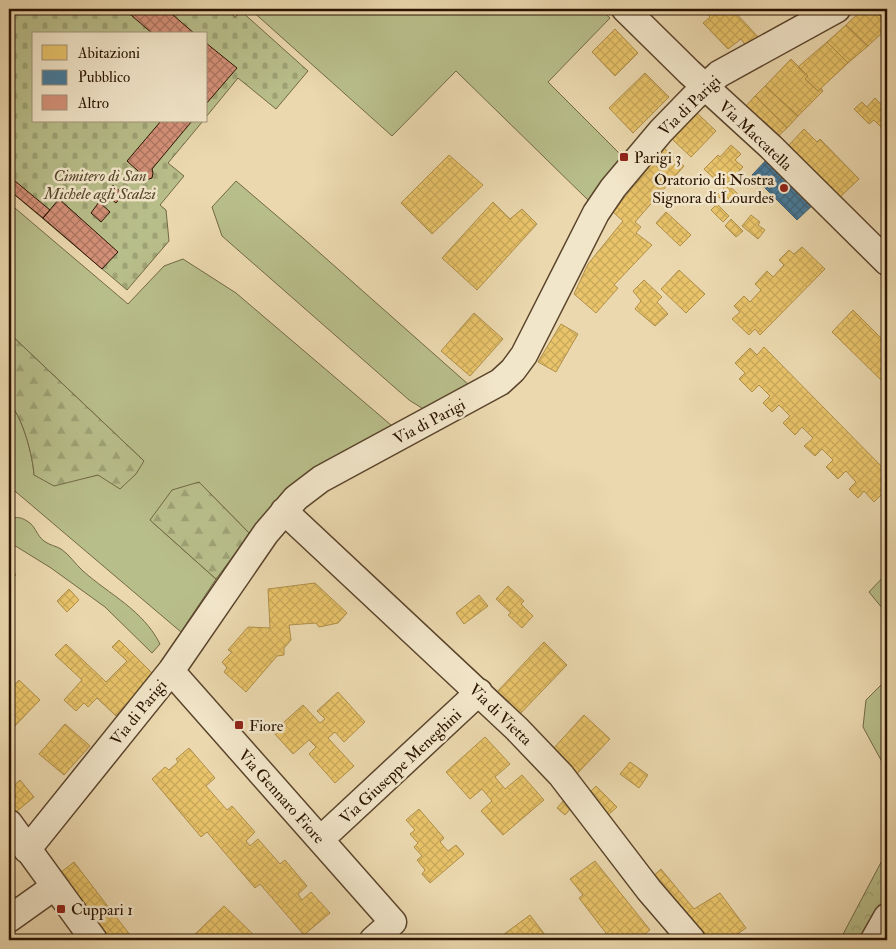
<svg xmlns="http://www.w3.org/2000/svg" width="896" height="949" font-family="'IM FELL Double Pica',serif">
	<defs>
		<pattern id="forest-firs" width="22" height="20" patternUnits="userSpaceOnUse" patternTransform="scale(1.25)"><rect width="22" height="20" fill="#b8be8a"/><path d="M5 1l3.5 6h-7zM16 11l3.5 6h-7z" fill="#9ea275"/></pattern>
		<pattern id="cemetery-stones" width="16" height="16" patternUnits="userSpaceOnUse" patternTransform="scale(1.25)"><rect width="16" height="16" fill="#b8be8a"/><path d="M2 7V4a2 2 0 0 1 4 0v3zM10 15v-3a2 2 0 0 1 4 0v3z" fill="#9ea275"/></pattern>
		<pattern id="park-crowns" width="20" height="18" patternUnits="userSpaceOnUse" patternTransform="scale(1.25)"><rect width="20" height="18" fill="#b8be8a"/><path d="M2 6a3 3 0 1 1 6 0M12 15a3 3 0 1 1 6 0" fill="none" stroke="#9ea275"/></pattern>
		<pattern id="homes-cross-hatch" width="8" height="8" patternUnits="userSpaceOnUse" patternTransform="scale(1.25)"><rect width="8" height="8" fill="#e9c46a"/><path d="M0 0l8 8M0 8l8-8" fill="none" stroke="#c8a85a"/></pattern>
		<pattern id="public-cross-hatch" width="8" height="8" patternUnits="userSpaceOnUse" patternTransform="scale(1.25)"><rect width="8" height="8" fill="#457b9d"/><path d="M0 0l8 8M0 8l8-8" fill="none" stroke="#3a647e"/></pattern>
		<pattern id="building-cross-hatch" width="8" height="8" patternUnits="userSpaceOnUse" patternTransform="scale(1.25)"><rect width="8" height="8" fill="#d49179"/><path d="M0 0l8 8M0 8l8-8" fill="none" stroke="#ac7561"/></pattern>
	</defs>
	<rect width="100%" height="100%" fill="#ebd8ae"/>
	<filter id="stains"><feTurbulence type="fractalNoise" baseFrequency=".004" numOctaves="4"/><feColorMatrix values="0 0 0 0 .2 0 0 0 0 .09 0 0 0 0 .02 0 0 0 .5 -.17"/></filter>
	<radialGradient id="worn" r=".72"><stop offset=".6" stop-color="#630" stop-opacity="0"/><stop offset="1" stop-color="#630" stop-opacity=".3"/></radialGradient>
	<path fill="#b8be8a" stroke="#716845" d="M250 9H600L610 18 548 82 623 157 588 200 456 71 392 136Z
		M236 181 304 239 469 385 425 410 409 400 222 236 212 207Z
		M9 203 128 304 164 266 183 259 236 293 391 425 389 430 301 481 262 517 250 534 199 482 150 520 216 579 181 632 9 486V403C22 415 33 456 34 475L82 478 98 475 144 461 9 333Z
		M9 518C16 517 21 517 27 521 36 526 36 535 44 541 49 545 56 546 61 549 70 555 75 564 83 571 110 595 143 610 160 644L152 653 105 607 51 568 9 542Z
		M887 573V614L869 592Z
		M887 679V771L863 727 866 700Z"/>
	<path fill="url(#forest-firs)" stroke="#716845" d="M9 333 144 461 136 474 120 489 98 475 54 486 34 475C33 456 22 415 9 403Z
		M199 482 250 534 216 579 150 520 172 490Z"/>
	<path fill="url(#cemetery-stones)" stroke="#716845" d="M9 9H226L235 17 241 11 308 71 276 109 238 78 206 117V34H34V121H203L168 163 184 176 160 205 166 210 169 241 127 290 9 190Z"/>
	<path fill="url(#park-crowns)" stroke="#716845" d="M887 851V940H840Z"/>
	<path fill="url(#homes-cross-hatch)" stroke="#b08f4a" d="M714 9H732L760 39 746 46 741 39 728 49 703 23 710 17 707 14Z
		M863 9H874L887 24V28L868 46 846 25Z
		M874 9H887V24Z
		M846 25 868 46 848 63 827 42Z
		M615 29 638 53 615 76 592 52Z
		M827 42 848 63 818 91 805 79 808 76 798 67Z
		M791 59 808 76 805 79 818 91 821 88 823 91 798 116 765 86Z
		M645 73 669 97 633 133 609 108Z
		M765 86 798 116 787 128 755 96Z
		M755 96 787 128 776 138 745 107Z
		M875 98 887 111V133L874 120 869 124 854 109 862 102 867 107Z
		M697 113 716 131 691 157 672 139Z
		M804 129 817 142 820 139 859 179 838 199 787 147Z
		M731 145 741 154 735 160 743 167 727 184 738 194 727 205 717 195 724 188 704 169 718 155 720 157Z
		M664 148 684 166 635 222 641 227 636 233 652 245 614 285 618 288 596 313 574 294 588 264 623 221 613 212Z
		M449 155 483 185 432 234 401 203Z
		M493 202 510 219 522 209 537 224 477 290 442 258Z
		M717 204 729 216 723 222 711 210Z
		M666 212 691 235 680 246 656 223Z
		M751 215 760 222 758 225 765 230 758 239 742 226Z
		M731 219 743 231 736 237 725 226Z
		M802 247 825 269 760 335 755 329 749 335 732 319 740 312 734 306 744 296 750 302 761 290 755 284 767 271 773 277 784 265 779 260 789 250 794 254Z
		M679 270 705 294 686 313 661 289Z
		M644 280 662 297 657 302 668 314 655 326 635 309 641 301 633 291Z
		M853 310 887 344V386L832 332Z
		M474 313 503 339 470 376 441 351Z
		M561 324 578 334 556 372 538 362Z
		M764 347 887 472V489L874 502 864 491 858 498 849 489 856 482 846 471 838 479 826 467 833 460 822 449 815 456 804 446 813 438 802 427 795 435 783 423 790 416 779 405 772 412 763 403 770 396 759 385 752 392 739 379 745 373 735 363 750 348 757 355Z
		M9 565 16 575 9 580Z
		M315 583 347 613 338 623 319 627 316 623 289 625 291 640 284 648V655L277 656 246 692 224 672 227 668 222 662 232 652 228 650 248 627 270 628 268 589Z
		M508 586 524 601 521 604 533 616 522 628 508 615 511 613 496 599Z
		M69 589 79 600 67 612 57 601Z
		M479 595 488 606 464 624 456 613Z
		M119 640 153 674 116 716 97 698 88 707 84 703 76 711 64 700 82 680 55 655 66 644 106 682 127 661 112 647Z
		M544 642 567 665 518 716 495 694Z
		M19 680 40 700 9 732V691Z
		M338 692 365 722 344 742 335 732 328 738 354 766 335 783 309 754 316 747 309 740 293 754 273 732 303 705 320 723 325 719 317 711Z
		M584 715 610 739 575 776 552 750Z
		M65 724 90 746 64 775 39 754Z
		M485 737 510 764 495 777 505 789 522 775 544 800 503 835 481 811 492 801 482 789 470 799 446 772Z
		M189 748 215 778 206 786 227 810 232 806 255 832 246 841 250 846 258 839 280 864 285 860 307 886 298 894 302 900 311 892 330 913 304 935 260 884 255 888 207 832 201 837 152 779 165 767 169 770 178 762 176 759Z
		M630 762 648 775 639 788 620 774Z
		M20 780 34 797 16 812 9 804V802L16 796 10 789Z
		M596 786 617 807 605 818 587 795Z
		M565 799 573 806 565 815 557 808Z
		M419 809 444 838 440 842 448 851 456 845 464 854 430 883 422 874 425 870 417 860 422 856 414 847 418 843 410 834 415 830 406 820Z
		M595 861 650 930 637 940H618L613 934 609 937 579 898 583 895 570 879Z
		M74 862 106 904 134 940H105L56 876Z
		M661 869 694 909 720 893 746 928 729 940H709L702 930 695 935 649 880Z
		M9 887 21 904 9 912Z
		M224 906 259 940H189Z
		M530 915 549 940H507L503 935Z"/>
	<path fill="url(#public-cross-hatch)" stroke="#3d5c6e" d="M771 155 817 201 797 220 752 175Z"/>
	<path fill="url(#building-cross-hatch)" stroke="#2a1300" d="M124 9H166L195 34H153Z
		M206 43 237 68 206 104Z
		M161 121H192L152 169 153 173 152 178 143 181 139 178 138 171 127 161Z
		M9 176 50 210 43 218 9 190Z
		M113 185 123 194 116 203 106 195Z
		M59 199 118 252 102 269 43 218Z
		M99 202 110 212 101 222 91 213Z"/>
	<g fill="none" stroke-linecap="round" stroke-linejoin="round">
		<defs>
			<path id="minor" d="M625 9 689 72 771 147 887 262
				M284 511 517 729 561 775 649 890 692 940
				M171 671 393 922 373 940
				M9 823 94 940
				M321 839 479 692
				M27 850 171 671 266 533 296 498 321 479 500 382 513 370 524 355 596 213 613 188 661 131 694 97 719 74 837 9
				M9 919 54 887
				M874 940 887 917"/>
		</defs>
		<use href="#minor" stroke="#5a442c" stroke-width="29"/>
		<use href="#minor" stroke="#f2e6ca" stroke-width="26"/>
	</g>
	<g fill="#8f2418" stroke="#f2e6ca" stroke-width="2">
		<rect x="619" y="152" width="10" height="10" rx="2.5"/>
		<circle cx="784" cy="188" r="5"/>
		<rect x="234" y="720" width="10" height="10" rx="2.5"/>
		<rect x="56" y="904" width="10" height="10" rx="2.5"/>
	</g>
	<g text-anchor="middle" stroke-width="5" stroke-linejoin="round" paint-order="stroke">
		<g font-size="16" fill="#2a1300" stroke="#f2e6ca">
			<text transform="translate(689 105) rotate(-44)" y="6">Via di Parigi</text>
			<text transform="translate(756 135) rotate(43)" y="6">Via Maccatella</text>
			<text transform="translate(429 421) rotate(-28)" y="6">Via di Parigi</text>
			<text transform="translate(138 712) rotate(-51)" y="6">Via di Parigi</text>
			<text transform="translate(501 714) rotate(44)" y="6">Via di Vietta</text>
			<text transform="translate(400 766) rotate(-43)" y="6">Via Giuseppe Meneghini</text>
			<text transform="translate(282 796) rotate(48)" y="6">Via Gennaro Fiore</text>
		</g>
		<g font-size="16" fill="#2a1300" stroke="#f2e6ca" text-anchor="start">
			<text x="634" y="163">Parigi 3</text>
			<text x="774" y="185" text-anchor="end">Oratorio di Nostra<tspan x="774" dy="18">Signora di Lourdes</tspan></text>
			<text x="249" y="731">Fiore</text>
			<text x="71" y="915">Cuppari 1</text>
		</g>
		<g font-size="16" font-style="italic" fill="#554629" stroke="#f2e6ca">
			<text x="100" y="181">Cimitero di San<tspan x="100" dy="18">Michele agli Scalzi</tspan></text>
		</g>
	</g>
	<rect width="896" height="949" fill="none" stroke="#ebd8ae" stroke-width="30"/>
	<rect x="10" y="10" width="876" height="929" fill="none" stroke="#2a1300" stroke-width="2.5"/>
	<rect x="15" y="15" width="866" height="919" fill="none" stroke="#2a1300"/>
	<rect x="32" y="32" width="175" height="90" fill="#f2e6ca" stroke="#a29279"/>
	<rect x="42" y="45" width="25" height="15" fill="#e9c46a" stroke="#a29279"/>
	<text x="78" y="58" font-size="15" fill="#2a1300">Abitazioni</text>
	<rect x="42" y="70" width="25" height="15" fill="#457b9d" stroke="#a29279"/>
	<text x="78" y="82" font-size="15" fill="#2a1300">Pubblico</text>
	<rect x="42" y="95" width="25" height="15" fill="#d49179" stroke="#a29279"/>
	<text x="78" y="108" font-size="15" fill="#2a1300">Altro</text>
	<rect width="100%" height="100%" filter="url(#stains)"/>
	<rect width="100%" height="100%" fill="url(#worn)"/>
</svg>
